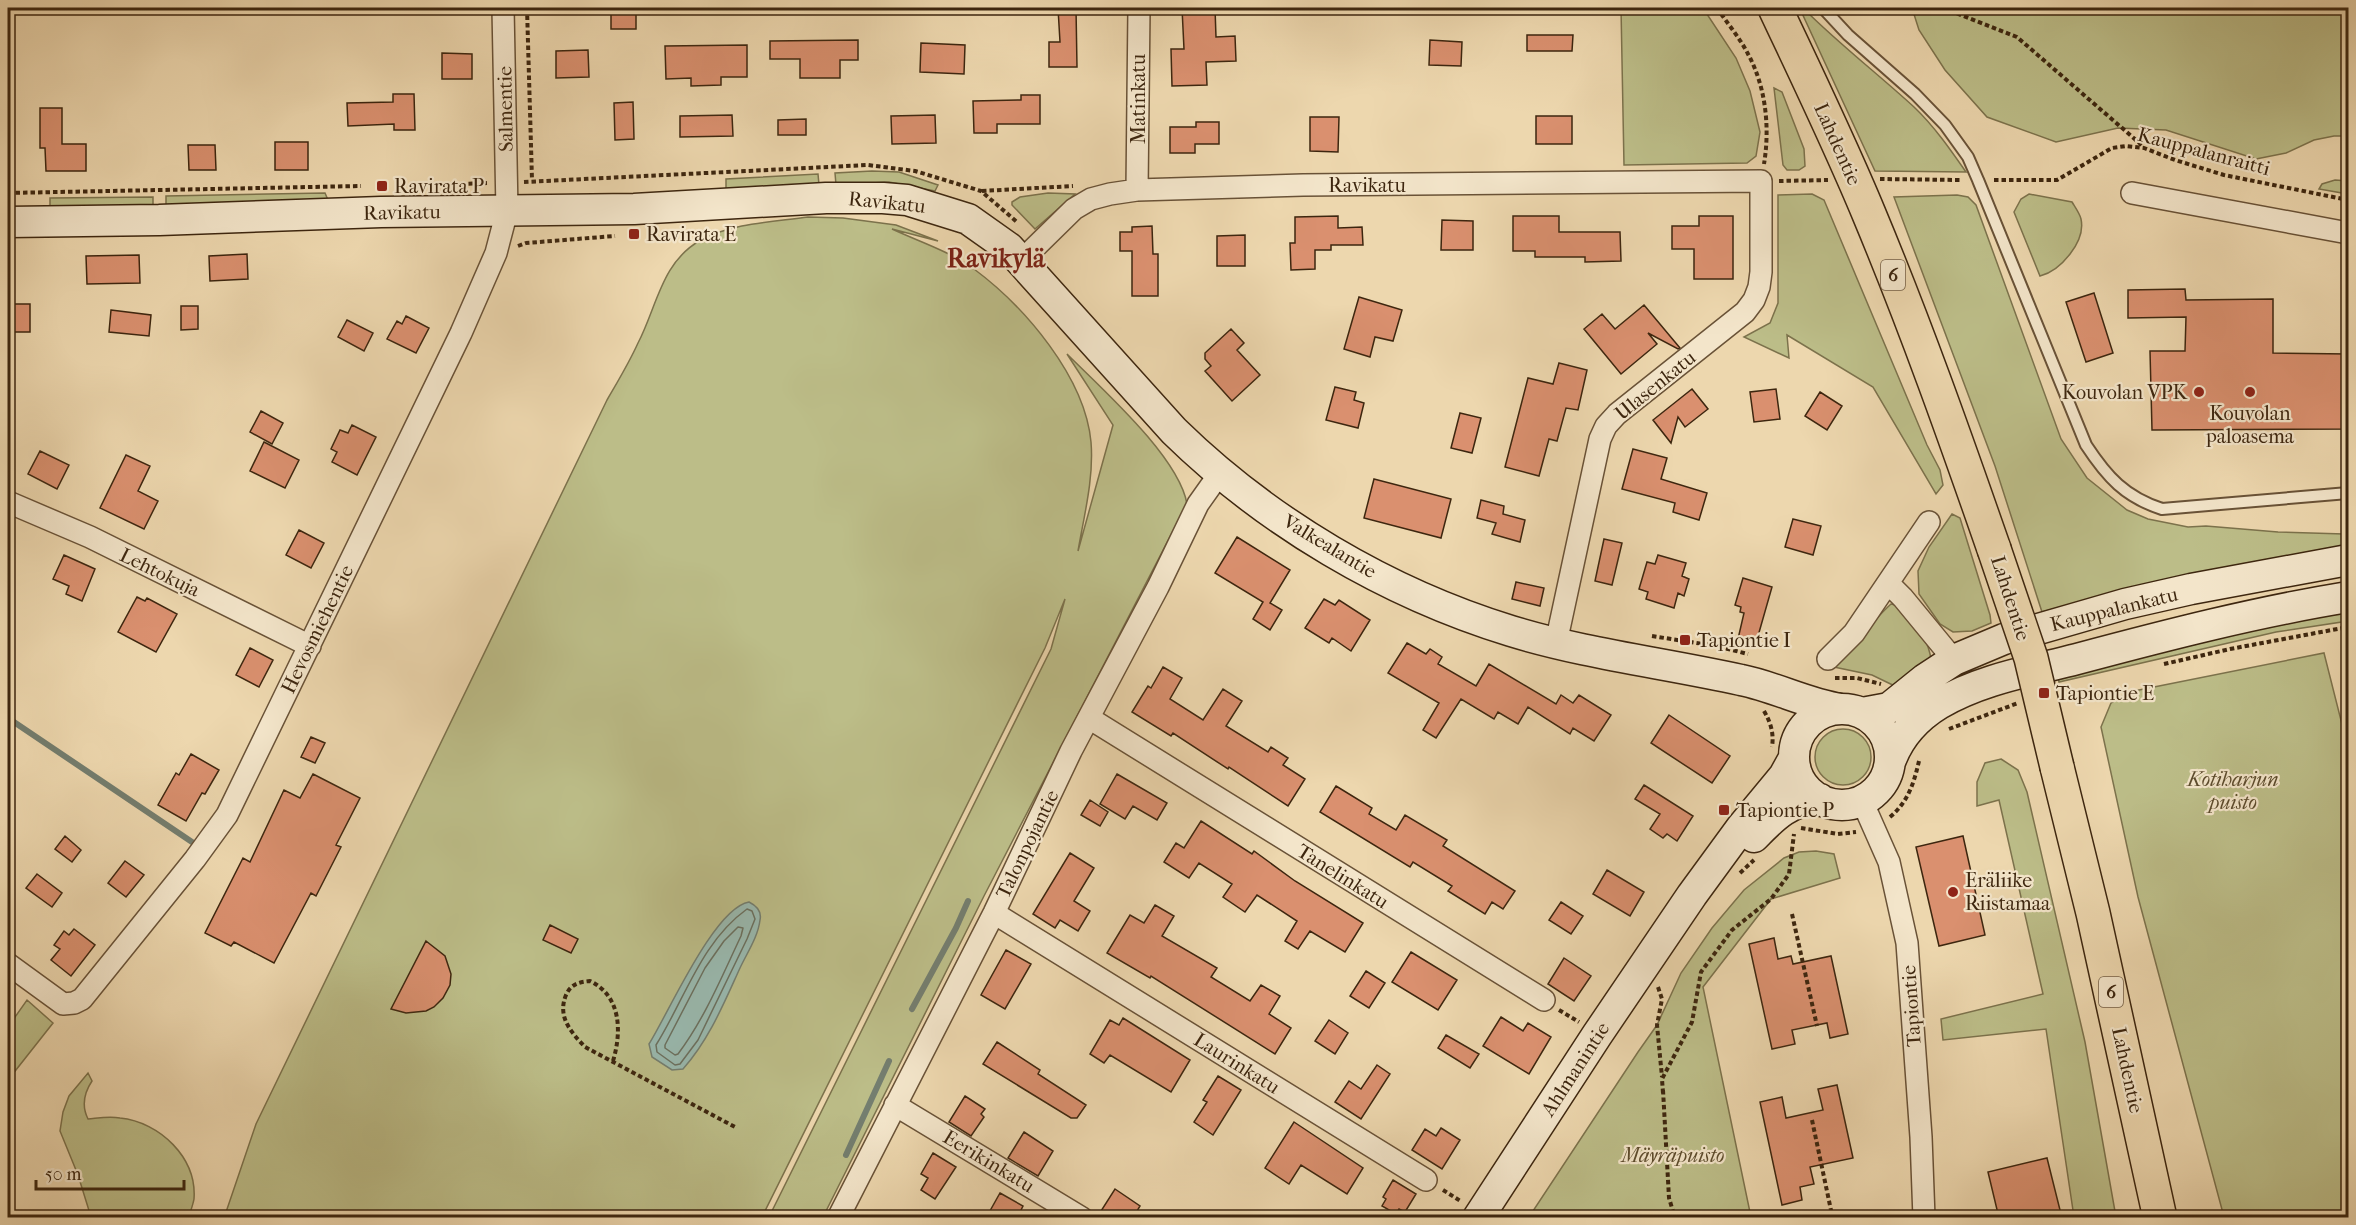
<svg xmlns="http://www.w3.org/2000/svg" width="2356" height="1225" font-family="'IM FELL French Canon',serif">
	<rect width="100%" height="100%" fill="#edd7ae"/>
	<filter id="stains"><feTurbulence type="fractalNoise" baseFrequency=".00333" numOctaves="4"/><feColorMatrix values="0 0 0 0 .2 0 0 0 0 .09 0 0 0 0 .02 0 0 0 .5 -.17"/></filter>
	<radialGradient id="worn" r=".72"><stop offset=".6" stop-color="#630" stop-opacity="0"/><stop offset="1" stop-color="#630" stop-opacity=".3"/></radialGradient>
	<path fill="#bcbd88" stroke="#7c724c" stroke-width="1.5" d="M1621 8H1703L1736 58 1750 91 1760 132 1756 156 1747 163 1624 165Z
		M1912 8H2348V136H2334L2314 140 2286 153 2256 159 2166 130 2118 128 2056 142 1987 117 1945 70 1919 30Z
		M1804 9C1839 44 1878 74 1914 107 1934 126 1950 149 1966 172L1875 171 1801 11Z
		M1774 88 1782 92 1804 149 1805 166 1799 170H1787L1783 165Z
		M872 171 899 172 938 185 935 191 889 182 836 185 835 173Z
		M818 174 819 185 726 191V179Z
		M2335 180 2348 181V194L2319 189 2322 184Z
		M325 193 328 200 166 206V196Z
		M1048 193 1075 194 1035 229 1012 205V202L1020 197Z
		M1812 194 1824 200 1927 445 1940 470 1943 485 1936 494 1873 387 1787 335 1789 358 1744 337 1770 323 1778 303V195Z
		M2029 194 2072 202C2075 207 2080 214 2081 219 2086 242 2060 271 2040 276L2014 212 2021 199Z
		M1957 195 1968 197 1976 205 2061 439 2087 478 2127 510 2148 519 2188 527 2206 526 2278 532 2344 534 2348 537V545L2097 597 2042 612 1995 466 1894 197Z
		M153 197V206L50 209V198Z
		M808 217 843 218 896 225 938 241 892 229C920 242 949 251 974 269 1025 307 1085 377 1091 442 1094 478 1084 516 1078 551L1113 425 1067 354C1102 389 1179 457 1187 504L984 896 823 1217H769L1051 649 1065 599 1045 648 762 1217 224 1218 256 1124 607 400C618 381 629 363 638 343 657 307 661 262 701 240 733 223 772 222 808 217Z
		M1952 514 1960 518 1990 615 1991 623 1972 631 1953 632 1940 624 1919 594 1918 571 1929 547Z
		M1891 604C1895 605 1902 606 1905 609 1916 618 1930 646 1931 660L1899 688 1872 675 1834 667C1854 647 1870 623 1891 604Z
		M2348 611V621L2276 632 2059 682 2057 672 2127 655Z
		M2324 653 2348 748V1217H2224L2138 897 2101 727 2111 703 2129 692Z
		M1815 757a28 28 0 1 1 56 0a28 28 0 1 1-56 0Z
		M2001 759 2018 770 2027 792 2085 1042 2116 1217H2074L2046 1029 1943 1040 1941 1019 2043 994 1999 800 1977 806V782L1985 763Z
		M1816 851 1834 854 1840 878 1771 899 1703 987 1751 1217H1529L1638 1052 1657 1025 1681 973 1712 928 1744 890 1784 858 1799 852Z
		M27 1000 53 1023 8 1080V1027Z
		M88 1073 92 1081C84 1093 81 1105 88 1119 99 1118 109 1116 120 1118 160 1122 197 1158 194 1199 193 1205 190 1212 189 1217H91L78 1175 60 1131 63 1112 69 1096Z"/>
	<path fill="#99b9af" stroke="#747e6f" stroke-width="1.5" d="M749 902C757 906 762 911 760 920 758 937 747 953 740 968 724 1003 709 1040 683 1069L672 1070 652 1057 649 1044C668 1014 714 908 749 902Z"/>
	<g fill="none" stroke-linecap="round" stroke-linejoin="round">
		<path stroke="#6b705f" stroke-width="1.5" d="M747 909 752 911 755 919 747 939 698 1040 680 1064 675 1065 657 1052 656 1045C685 999 701 942 747 909Z
			M738 927 743 928 741 936C722 976 705 1018 678 1054L675 1055 665 1048V1045L705 968 724 941Z"/>
		<path stroke="#747e6f" stroke-width="6" d="M8 718 192 842
			M912 1009 956 928 968 901
			M846 1155 889 1061"/>
	</g>
	<path fill="#da906f" stroke="#3d260f" stroke-width="1.5" d="M1058 8H1076L1077 67H1049V42H1060Z
		M1182 8H1215L1216 37 1235 36 1236 61 1206 62 1207 85 1172 86 1171 49H1184Z
		M611 11 636 12V29H611Z
		M1527 35H1573L1572 51H1527Z
		M858 40V60H840V78H800V59H770V41Z
		M1430 40 1462 42 1461 66 1429 65Z
		M921 43 965 45 964 74 920 72Z
		M747 45V77H721V85L691 86V78L666 79 665 46Z
		M588 50 589 77 556 78V51Z
		M442 53 472 54V79H442Z
		M393 94H414L415 130H394V124L348 126 347 103 393 102Z
		M1021 95H1040V124H997V133H974L973 101 1021 100Z
		M633 102 634 139 615 140 614 103Z
		M40 108H62V144H86V171H46L45 148H40Z
		M732 115 733 136 680 137V116Z
		M935 115 936 143 892 144 891 116Z
		M1536 116H1572V144H1536Z
		M1310 117H1339L1338 152 1310 151Z
		M806 119V135H778V120Z
		M1196 122H1219V144H1195V153H1170V127H1196Z
		M275 142H308V170H275Z
		M188 145H215L216 170H189Z
		M1338 216V228L1362 227 1363 245H1331V250H1315V269L1291 270 1290 243H1295V217Z
		M1513 216H1559V232H1620L1621 261 1585 262V257H1535V251H1513Z
		M1699 216H1733V279H1694V249H1672V226H1699Z
		M1442 220 1473 221V250H1441Z
		M1152 226 1153 254H1158V296H1132V251H1120V232H1132V227Z
		M1245 235V266H1217V236Z
		M247 254 248 279 210 281 209 256Z
		M139 255 140 283 87 284 86 256Z
		M2185 289 2186 300 2273 299V353L2349 354V429L2152 430 2150 351H2185L2186 317 2128 318V290Z
		M2094 293 2113 353 2086 362 2066 302Z
		M1359 297 1402 310 1393 341 1375 337 1370 357 1344 349Z
		M11 304H30V332H11Z
		M1644 305 1680 348 1678 349 1648 333 1657 344 1621 374 1584 329 1602 314 1615 329Z
		M181 306H198V329L181 330Z
		M111 310 151 315 149 336 109 332Z
		M406 316 429 328 416 353 387 339 397 321 402 324Z
		M347 320 373 333 364 351 338 337Z
		M1231 329 1244 343 1237 350 1260 375 1232 401 1205 371 1211 366 1205 359V353Z
		M1559 363 1587 370 1578 410 1566 408 1557 441 1549 439 1539 476 1505 467 1528 378 1553 384Z
		M1335 387 1356 392 1354 400 1364 403 1358 428 1326 420Z
		M1692 389 1708 409 1685 427 1678 417 1671 443 1653 420Z
		M1776 389 1780 419 1754 422 1750 392Z
		M1820 392 1842 406 1827 430 1805 416Z
		M261 411 283 423 272 444 250 432Z
		M1460 413 1481 418 1472 453 1451 448Z
		M352 425 376 437 357 475 332 462 337 452 331 449 340 430 348 433Z
		M264 442 299 460 285 488 250 471Z
		M1633 449 1667 458 1661 479 1707 493 1699 520 1673 512 1675 503 1622 489Z
		M40 451 69 465 57 489 28 474Z
		M126 455 150 466 138 491 158 501 144 529 100 508Z
		M1374 479 1451 499 1441 538 1364 518Z
		M1481 500 1504 506 1503 514 1525 520 1520 542 1492 534 1496 523 1477 518Z
		M1793 519 1821 526 1813 555 1785 547Z
		M299 530 324 543 311 568 286 555Z
		M1237 537 1290 570 1270 603 1282 610 1270 630 1253 619 1263 602 1215 573Z
		M1604 539 1622 543 1612 585 1595 581Z
		M64 555 95 569 82 601 66 594 69 586 53 579Z
		M1658 555 1686 563 1682 576 1689 579 1684 596 1678 593 1674 608 1646 599 1648 592 1639 589 1647 562 1655 564Z
		M1743 578 1772 587 1756 643 1738 639 1744 613 1740 612 1741 607 1735 605Z
		M1516 582 1544 588 1540 606 1512 599Z
		M137 597 145 601 147 598 177 614 156 652 118 632Z
		M1324 599 1335 605 1339 600 1370 620 1351 651 1332 638 1329 643 1305 628Z
		M1407 643 1426 654 1430 649 1442 657 1438 664 1476 686 1489 664 1556 704 1561 695 1573 703 1579 695 1611 715 1594 741 1573 728 1570 734 1528 707 1518 724 1498 712 1494 719 1461 699 1436 738 1423 730 1439 703 1388 673Z
		M250 648 273 660 259 687 236 675Z
		M1163 667 1182 678 1170 699 1203 720 1223 689 1242 701 1226 726 1268 752 1271 747 1288 758 1283 765 1305 779 1288 806 1229 767 1228 769 1173 733 1171 736 1132 712 1148 686 1151 688Z
		M1669 715 1730 756 1712 783 1651 743Z
		M311 737 325 743 315 763 301 757Z
		M191 754 219 770 205 794 202 793 186 821 158 805 176 773 179 775Z
		M313 774 360 798 336 845 341 847 316 896 311 893 274 963 234 942 231 946 205 933 243 858 250 862 284 790 300 798Z
		M1117 774 1167 803 1157 820 1133 806 1125 819 1100 804Z
		M1644 785 1693 816 1677 841 1667 834 1663 838 1650 829 1660 814 1635 799Z
		M1336 786 1372 808 1369 814 1396 830 1405 815 1447 840 1443 846 1515 891 1503 909 1492 902 1485 914 1448 891 1452 886 1413 862 1410 867 1320 812Z
		M1090 800 1108 812 1100 826 1081 815Z
		M1201 821 1252 854 1254 851 1295 881 1363 923 1345 952 1310 931 1298 949 1285 941 1297 921 1257 895 1245 912 1223 897 1232 884 1199 863 1189 878 1164 862 1176 843 1184 848Z
		M65 836 81 850 72 862 55 849Z
		M1963 836 1985 935 1939 946 1916 847Z
		M1070 853 1094 868 1074 901 1090 911 1078 931 1060 920 1055 928 1033 914Z
		M125 861 144 875 126 897 108 883Z
		M1607 870 1644 892 1630 916 1593 894Z
		M37 874 62 893 52 907 26 888Z
		M1561 902 1583 916 1571 934 1549 920Z
		M1155 905 1174 916 1162 936 1217 968 1211 977 1250 1001 1261 985 1280 996 1269 1014 1291 1028 1275 1054 1151 976 1150 978 1107 953 1130 915 1144 923Z
		M550 925 578 939 571 953 543 940Z
		M74 929 95 945 71 976 51 960 60 949 54 945 64 931 69 935Z
		M1774 938 1778 959 1791 956 1793 964 1831 956 1848 1034 1830 1038 1827 1023 1792 1030 1795 1044 1772 1049 1749 944Z
		M426 941 445 956 451 974 450 985 443 998 434 1007 426 1011 406 1013 391 1009Z
		M1006 950 1031 964 1005 1009 981 995Z
		M1411 952 1457 980 1438 1010 1392 982Z
		M1564 958 1591 976 1574 1001 1548 984Z
		M1366 971 1385 983 1369 1008 1350 996Z
		M1501 1017 1523 1031 1528 1023 1551 1037 1529 1074 1483 1046Z
		M1123 1018 1190 1060 1171 1092 1110 1055 1104 1063 1090 1054 1110 1020 1119 1025Z
		M1329 1020 1348 1033 1335 1054 1315 1041Z
		M1446 1035 1479 1054 1470 1068 1438 1048Z
		M997 1042 1040 1070 1038 1074 1086 1105 1077 1118H1071L983 1064Z
		M1377 1065 1390 1074 1361 1119 1335 1102 1349 1081 1361 1089Z
		M1218 1076 1241 1090 1213 1135 1194 1122 1207 1102 1203 1100Z
		M1837 1085 1853 1158 1810 1167 1814 1184 1800 1187 1802 1200 1782 1205 1760 1102 1782 1097 1786 1118 1823 1110 1818 1089Z
		M965 1096 985 1109 981 1114 984 1117 971 1136 949 1122Z
		M1294 1122 1363 1168 1347 1194 1301 1165 1289 1184 1265 1168Z
		M1441 1128 1460 1140 1442 1169 1412 1150 1425 1129 1436 1136Z
		M1024 1132 1053 1151 1038 1176 1008 1158Z
		M933 1153 956 1167 935 1199 921 1190 928 1178 921 1174Z
		M2047 1158 2062 1218H1999L1988 1172Z
		M1393 1180 1416 1194 1405 1212 1399 1209 1396 1214 1382 1206 1386 1199 1383 1197Z
		M1115 1189 1140 1206 1133 1218H1111L1101 1211Z
		M1000 1193 1023 1206 1017 1218H986Z"/>
	<g fill="none" stroke-linecap="round" stroke-linejoin="round">
		<defs>
			<path id="lane" d="M1823 8 1848 35 1915 94 1945 125 1968 157 1978 180 2086 445C2107 477 2125 497 2162 509L2348 493"/>
			<path id="street" d="M1137 190 1139 8
				M2132 193 2348 233
				M1022 260 1074 209 1091 199 1110 194 1137 190 1303 185 1761 181V272L1759 287 1754 300 1745 312 1617 414 1606 426 1600 439 1556 643
				M8 502 90 537 310 646
				M1888 583 1903 598 1954 660
				M1828 659 1854 633 1929 522
				M1089 718 1544 1000
				M1862 801 1889 862 1907 943 1921 1137 1924 1218
				M994 913 1426 1180
				M8 964 63 1004 74 1003 82 999 195 859 227 815 461 333 496 253 507 211 503 8
				M895 1105 1082 1218
				M838 1218 994 913 1071 751 1158 587 1198 504 1220 473"/>
			<path id="secondary" d="M8 222 159 220 381 212 634 209 826 198H883L907 200 968 219 1009 248 1174 431C1267 522 1387 593 1511 631 1586 654 1665 663 1741 680 1776 687 1807 704 1841 709
				M1794 757a48 48 0 1 1 96 0a48 48 0 1 1-96 0Z
				M1862 713 1889 708 1925 679 1954 660 2004 639 2125 604 2191 589 2348 560
				M1890 762C1899 737 1916 718 1939 704 1981 679 2031 671 2077 659 2167 635 2256 612 2348 597
				M1754 837C1773 817 1791 799 1820 799
				M1478 1218 1597 1035 1692 895 1741 828 1784 776 1794 758"/>
			<path id="highway" d="M1775 8C1807 76 1840 144 1869 214 1915 324 1955 437 1994 549
				M2057 767 2093 913 2160 1218"/>
		</defs>
		<use href="#lane" stroke="#695237" stroke-width="14"/>
		<use href="#street" stroke="#695237" stroke-width="24"/>
		<use href="#secondary" stroke="#3d260f" stroke-width="33"/>
		<use href="#highway" stroke="#3d260f" stroke-width="36"/>
		<path stroke="#3d260f" stroke-width="4" stroke-dasharray="4.5 3" stroke-linecap="butt" d="M527 8 532 180
			M1717 8C1727 23 1740 38 1748 54 1766 87 1770 128 1764 164
			M1943 8 2017 37 2144 147
			M1880 179 1962 180
			M1994 180H2057L2112 148 2126 146 2144 148 2175 160 2224 175 2348 200
			M1779 181 1828 180
			M524 182 868 165 915 171 981 191 1017 222
			M461 184 487 183
			M982 191 1073 186
			M8 193 361 186
			M518 246 526 243 615 236
			M1652 636 1716 646 1748 654
			M2164 664 2230 649 2348 627
			M1835 678H1857L1881 684
			M1764 711C1771 723 1774 734 1772 747
			M1949 729 2018 703
			M1890 817C1908 802 1914 783 1919 761
			M1801 828 1838 834 1856 832
			M1740 873 1754 860
			M1792 914 1817 1026
			M1658 987 1662 999 1657 1025 1662 1077
			M1559 1010 1579 1022
			M613 1061C622 1031 621 996 590 981 579 982 571 984 566 995 557 1017 571 1032 585 1047L735 1127
			M1663 1090 1669 1198 1675 1218
			M1663 1093 1662 1079 1692 1022 1701 972 1732 930 1771 899 1789 874 1794 834
			M1812 1120 1832 1215
			M1443 1190 1462 1202"/>
		<use href="#lane" stroke="#f3e5ca" stroke-width="10"/>
		<use href="#street" stroke="#f3e5ca" stroke-width="21"/>
		<use href="#secondary" stroke="#f3e5ca" stroke-width="30"/>
		<use href="#highway" stroke="#edd7ae" stroke-width="33"/>
		<defs>
			<path id="highway-bridge" d="M1994 549 2031 658 2057 767"/>
		</defs>
		<use href="#highway-bridge" stroke="#3d260f" stroke-width="36" stroke-linecap="butt"/>
		<use href="#highway-bridge" stroke="#edd7ae" stroke-width="33"/>
	</g>
	<g fill="#8f2418" stroke="#f3e5ca" stroke-width="2">
		<rect x="376" y="180" width="12" height="12" rx="3"/>
		<rect x="628" y="228" width="12" height="12" rx="3"/>
		<circle cx="2199" cy="392" r="6"/>
		<circle cx="2250" cy="392" r="6"/>
		<rect x="1679" y="634" width="12" height="12" rx="3"/>
		<rect x="2038" y="687" width="12" height="12" rx="3"/>
		<rect x="1718" y="804" width="12" height="12" rx="3"/>
		<circle cx="1953" cy="892" r="6"/>
	</g>
	<g text-anchor="middle" stroke-width="4.5" stroke-linejoin="round" paint-order="stroke">
		<g fill="#f3e5ca" stroke="#745f47" stroke-width="1.5">
			<rect x="1881" y="260" width="24" height="30" rx="4.5"/>
			<rect x="2099" y="977" width="24" height="30" rx="4.5"/>
		</g>
		<g font-size="18" font-weight="bold" fill="#3d260f">
			<text x="1893" y="281">6</text>
			<text x="2111" y="998">6</text>
		</g>
		<g font-size="20" fill="#3d260f" stroke="#f3e5ca">
			<text transform="translate(1138 99) rotate(-90)" y="7">Matinkatu</text>
			<text transform="translate(505 109) rotate(-91)" y="7">Salmentie</text>
			<text transform="translate(1838 144) rotate(66)" y="7">Lahdentie</text>
			<text transform="translate(2204 151) rotate(15)" y="7">Kauppalanraitti</text>
			<text x="1367" y="192">Ravikatu</text>
			<text transform="translate(887 202) rotate(6)" y="7">Ravikatu</text>
			<text transform="translate(402 212) rotate(-1)" y="7">Ravikatu</text>
			<text transform="translate(1655 385) rotate(-39)" y="7">Ulasenkatu</text>
			<text transform="translate(1330 546) rotate(31)" y="7">Valkealantie</text>
			<text transform="translate(160 572) rotate(26)" y="7">Lehtokuja</text>
			<text transform="translate(2011 598) rotate(72)" y="7">Lahdentie</text>
			<text transform="translate(2114 609) rotate(-14)" y="7">Kauppalankatu</text>
			<text transform="translate(317 629) rotate(-64)" y="7">Hevosmiehentie</text>
			<text transform="translate(1027 844) rotate(-64)" y="7">Talonpojantie</text>
			<text transform="translate(1343 876) rotate(32)" y="7">Tanelinkatu</text>
			<text transform="translate(1911 1006) rotate(-94)" y="7">Tapiontie</text>
			<text transform="translate(1237 1063) rotate(32)" y="7">Laurinkatu</text>
			<text transform="translate(1575 1069) rotate(-57)" y="7">Ahlmanintie</text>
			<text transform="translate(2128 1070) rotate(78)" y="7">Lahdentie</text>
			<text transform="translate(989 1161) rotate(31)" y="7">Eerikinkatu</text>
		</g>
		<g font-size="20" fill="#3d260f" stroke="#f3e5ca" text-anchor="start">
			<text x="394" y="193">Ravirata P</text>
			<text x="646" y="241">Ravirata E</text>
			<text x="2187" y="399" text-anchor="end">Kouvolan VPK</text>
			<text x="2250" y="420" text-anchor="middle">Kouvolan<tspan x="2250" dy="23">paloasema</tspan></text>
			<text x="1697" y="647">Tapiontie I</text>
			<text x="2056" y="700">Tapiontie E</text>
			<text x="1736" y="817">Tapiontie P</text>
			<text x="1965" y="887">Eräliike<tspan x="1965" dy="23">Riistamaa</tspan></text>
		</g>
		<g font-size="20" font-style="italic" fill="#5d4c2d" stroke="#f3e5ca">
			<text x="2233" y="786">Kotiharjun<tspan x="2233" dy="23">puisto</tspan></text>
			<text x="1673" y="1162">Mäyräpuisto</text>
		</g>
		<g font-size="26" font-weight="bold" fill="#7a1f14" stroke="#f3e5ca">
			<text x="996" y="267">Ravikylä</text>
		</g>
	</g>
	<rect width="2356" height="1225" fill="none" stroke="#edd7ae" stroke-width="30"/>
	<rect x="9" y="9" width="2338" height="1207" fill="none" stroke="#3d260f" stroke-width="3"/>
	<rect x="15" y="15" width="2326" height="1195" fill="none" stroke="#3d260f" stroke-width="1.5"/>
	<path d="M36 1180v9h148v-9" fill="none" stroke="#3d260f" stroke-width="3"/>
	<text x="45" y="1180" font-size="18" fill="#3d260f" stroke="#f3e5ca" stroke-width="4.5" paint-order="stroke">50 m</text>
	<rect width="100%" height="100%" filter="url(#stains)"/>
	<rect width="100%" height="100%" fill="url(#worn)"/>
</svg>
